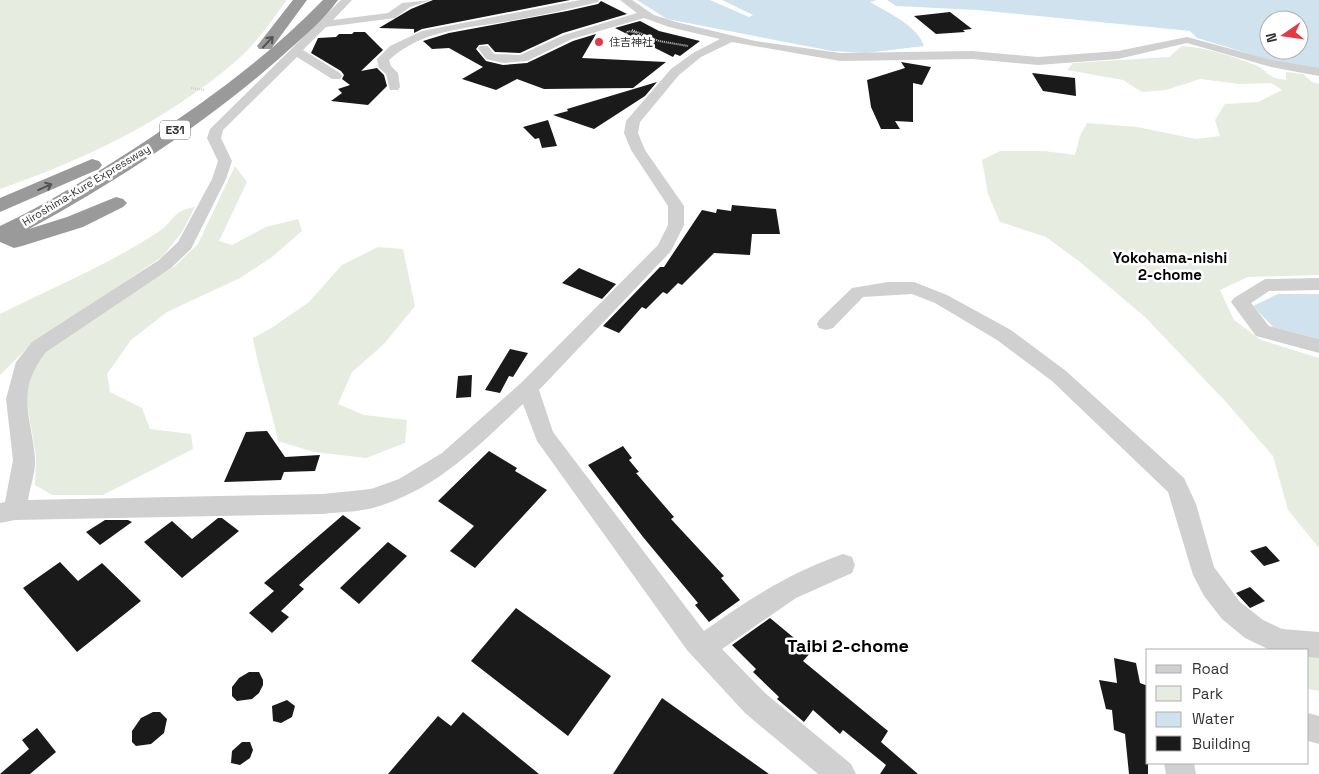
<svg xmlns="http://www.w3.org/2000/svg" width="1319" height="774" font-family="'Space Grotesk','Noto Sans JP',sans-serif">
	<rect width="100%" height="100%" fill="#fff"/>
	<path fill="#e6ecdf" d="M0 0H287C271 21 256 44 236 61 166 121 86 159 0 189Z
		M1182 46C1207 48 1232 56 1255 65 1269 71 1266 78 1286 80V72L1303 74 1312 82 1319 84V275L1248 277 1220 290 1234 320 1261 340 1319 358V548L1288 510 1273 456 1225 401 1145 317 1080 262 1046 237 1000 222 988 194 982 160 1000 151H1044L1075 155 1080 136 1087 123 1137 127 1196 139 1220 136 1215 120 1225 104 1258 102 1282 90 1271 83 1239 84 1200 79 1166 90 1142 92 1123 80 1067 70 1073 63 1169 57Z
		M235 166 247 182 219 241 232 245 266 227 298 219 302 231 272 257 240 278 167 312 131 340 107 374 110 392 142 408 150 429 191 434 193 449 103 495H52L35 485 36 457 26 397 33 368 47 349 107 307 175 266 198 244Z
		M195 207 182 232 163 256 26 349 0 375V314C52 288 110 264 158 232 175 221 171 211 195 207Z
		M378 247 403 249 415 306 384 344 352 372 338 404 364 415 407 420 405 443 366 458 314 452 278 441C271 406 259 373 253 338L273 327 309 302 342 265Z
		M1308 654 1319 655V691L1308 689Z"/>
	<path fill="#cfe2ee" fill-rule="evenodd" d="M637 0H710L749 17 753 15 722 0H877L870 2C888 13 917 25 924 46L866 53 832 51 667 19Z
		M887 0H1319V70L1274 61 1197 38 1190 31 977 10 896 6ZM1269 20H1299V50H1269Z
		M1278 294H1319V339L1273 327 1253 306Z"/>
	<path fill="#1a1a1a" d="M433 0H570L422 29 414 33V29L379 28 411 9Z
		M601 1 627 14 563 33 520 53 495 52 488 44 479 45 476 49 486 61 503 65 527 63 573 41 596 34 582 58 666 62 633 88 544 89 517 79 496 90 462 79 483 67 449 48 432 49 423 41 449 33 567 11 598 4Z
		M950 12 972 29 963 30 965 32 936 34 914 16Z
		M640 21 659 31 700 41 680 56 675 54 673 57 615 28Z
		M354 32H365L383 50 361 71 377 68 384 75 387 86 368 105 331 101 342 93 338 89 350 85 342 79 344 75 341 71 311 53 318 38 336 37 339 34H352Z
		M901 62 931 67 922 85 913 83V122L895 121 900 129H881L871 107 867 80 905 68Z
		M1032 73 1075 78 1076 96 1043 91Z
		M657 82 645 96 594 129 553 115 568 111 567 109Z
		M548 120 557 146 542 148 539 138 535 139 523 127Z
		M732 205 776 209 780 234H752L750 255 714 253 682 285 678 283 667 294 663 292 646 309 642 307 619 333 603 326 660 267H664L702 210 716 213 717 209 731 211Z
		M579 268 602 278 616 284 602 299 562 283Z
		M510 349 528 353 513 377 509 376 500 393 485 390Z
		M472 375 471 397 456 398 458 376Z
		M267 431 285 457 320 455 315 471 284 472 281 480 224 482 246 432Z
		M623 446 632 458 629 460 639 472 636 473 674 517 671 519 724 576 721 578 740 600 709 622 695 605 698 603 643 537 588 465Z
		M489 451 517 468 515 471 547 490 475 568 450 551 474 526 438 501Z
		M343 515 361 528 299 585 304 589 281 611 289 617 272 633 249 613 274 591 264 583Z
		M218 518H222L239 531 182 578 144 542 172 521 192 539Z
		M105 520H128L132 522 100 545 86 532Z
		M388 542 407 556 359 604 340 588Z
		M1266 546 1280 561 1264 566 1250 551Z
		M60 562 78 581 102 563 141 601 77 652 23 588Z
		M1250 587 1265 601 1250 608 1236 593Z
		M516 608 611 676 568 736 471 661Z
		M770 618 811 652 803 661 888 731 881 742 918 774H880L886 765 843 730 840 734 813 710 804 722 777 699 779 697 753 672 756 669 732 645Z
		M1114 658 1136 663 1140 683 1148 686V774H1129L1125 734 1114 730 1112 710 1106 709 1099 680 1117 683Z
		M249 672H259L263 680V685L259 693 252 699 237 701 232 696V687L239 678Z
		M662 698 769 774H613Z
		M287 700 295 706 292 717 281 723 273 721 272 706Z
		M153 712H160L167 719 164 733 151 744 136 746 132 742V731L141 718Z
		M463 712 539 774H388L438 716 451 726Z
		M37 728 56 752 30 774H0L29 749 22 740Z
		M242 742H250L253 750 250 758 240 765 231 763 232 751Z"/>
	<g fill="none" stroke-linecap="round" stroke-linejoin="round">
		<path stroke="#cdcdcd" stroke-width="2" stroke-dasharray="1 1" stroke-linecap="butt" d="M632 30 659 41 688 46
			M618 38 624 37 628 31 637 33
			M191 88 205 90"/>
		<path fill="#d0d0d0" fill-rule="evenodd" d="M341 0H352L333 20 388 13 402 3 431 0 410 7 395 18 326 27 303 50 340 73 342 76 340 79H332L297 57 223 130 221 138 232 161 226 179 191 249 171 268 46 352C15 392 31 414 35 458 36 471 30 487 28 500L323 494 371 489 399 479 442 453 521 383 658 245 668 225V206L631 150 624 133 626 121 671 69 693 53 720 39 669 27 644 18 572 39 527 61 503 63 486 59 478 48 480 46H488L494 54 520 55 564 35 637 13 620 0H632L654 15 676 22 755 41 840 53 972 51 1038 57 1118 51 1187 37 1272 60 1319 68V76L1271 67 1187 43 1118 59 1038 65 972 59 840 61 732 42 701 57 679 75 640 122 638 133 645 150 684 206V225L671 251 539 390 553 432 704 631C749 599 791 572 843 554L852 557 855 565 852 573 796 598 722 649 765 693 851 764 856 774H818L745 713 687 650 537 441 523 404C476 448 436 490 373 508 357 512 339 512 323 514L15 520 0 523V503L5 502 13 460 6 399 16 362 32 342 159 260 178 242 212 179 218 161 207 138 210 129Z
			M580 0H599L598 2C570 9 543 15 515 20 472 28 423 28 389 60L391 66 398 73 400 87 398 90H390L386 74 379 68 377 59 390 46 422 31Z
			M1319 278V290L1269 291 1251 303 1269 326 1319 339V353L1256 336 1231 302 1234 298 1265 279Z
			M888 282H914L947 295 1011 330 1066 371 1184 478 1196 504 1214 567 1240 602 1263 620 1282 629 1319 632V658L1308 657V650H1270L1245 638 1222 619 1204 596 1193 575 1168 492 1052 381 997 340 935 303 912 294 863 297 833 328 826 330 819 328 817 324 819 320 852 288Z
			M1308 713 1319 716V744L1308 741Z
			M1164 763H1194L1196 774H1166Z"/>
		<path fill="#9a9a9a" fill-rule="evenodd" d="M293 0H307L271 49H259L257 46Z
			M323 0H338C323 21 301 39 282 56 210 120 115 183 29 229L67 217 116 197 123 199 127 203 123 207 83 227 22 246 14 248 0 242V226C47 204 91 176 135 148 202 104 267 58 323 0Z
			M92 159 99 161 102 165 99 169 0 212V198Z"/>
	</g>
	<defs><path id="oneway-shaft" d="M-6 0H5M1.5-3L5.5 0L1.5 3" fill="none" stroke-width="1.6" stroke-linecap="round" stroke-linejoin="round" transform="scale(1.25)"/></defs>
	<g stroke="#525252">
		<use href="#oneway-shaft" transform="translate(268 42) rotate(-47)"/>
		<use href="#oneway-shaft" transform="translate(45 187) rotate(-24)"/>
	</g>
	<circle fill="#e63946" stroke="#fff" stroke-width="2" cx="599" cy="42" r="5"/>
	<g text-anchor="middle" stroke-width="5" stroke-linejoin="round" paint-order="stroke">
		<g font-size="11" fill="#333" stroke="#fff" text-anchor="start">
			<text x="609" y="46">住吉神社</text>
		</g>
		<g font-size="11" fill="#333" stroke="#fff">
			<text transform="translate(86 185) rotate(-31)" y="4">Hiroshima-Kure Expressway</text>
		</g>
		<rect fill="#fff" stroke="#707070" stroke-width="1" x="160" y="120.5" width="30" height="19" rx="4"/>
		<g font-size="12" font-weight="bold" fill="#333">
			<text x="175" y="134">E31</text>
		</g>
		<g font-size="15" font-weight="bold" fill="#000" stroke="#fff">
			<text x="1170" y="263">Yokohama-nishi<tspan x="1170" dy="17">2-chome</tspan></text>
		</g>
		<g font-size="18" font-weight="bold" fill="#000" stroke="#fff">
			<text x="848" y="652">Taibi 2-chome</text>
		</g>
	</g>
	<rect x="1146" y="649" width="162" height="115" fill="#ffffff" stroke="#adadad"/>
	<rect x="1156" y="665" width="25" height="8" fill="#d0d0d0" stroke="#adadad"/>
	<text x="1192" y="674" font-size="15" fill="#333333">Road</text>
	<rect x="1156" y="686" width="25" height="15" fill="#e6ecdf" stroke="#adadad"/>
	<text x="1192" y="699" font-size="15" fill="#333333">Park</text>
	<rect x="1156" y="712" width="25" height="15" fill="#cfe2ee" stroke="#adadad"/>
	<text x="1192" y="724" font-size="15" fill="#333333">Water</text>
	<rect x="1156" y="736" width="25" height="15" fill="#1a1a1a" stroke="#adadad"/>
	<text x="1192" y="749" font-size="15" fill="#333333">Building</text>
	<g transform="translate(1284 35) rotate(257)"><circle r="24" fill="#ffffff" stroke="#adadad"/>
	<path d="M0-4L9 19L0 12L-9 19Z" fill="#e63946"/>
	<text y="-8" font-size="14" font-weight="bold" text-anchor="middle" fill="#333333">N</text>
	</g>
</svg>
